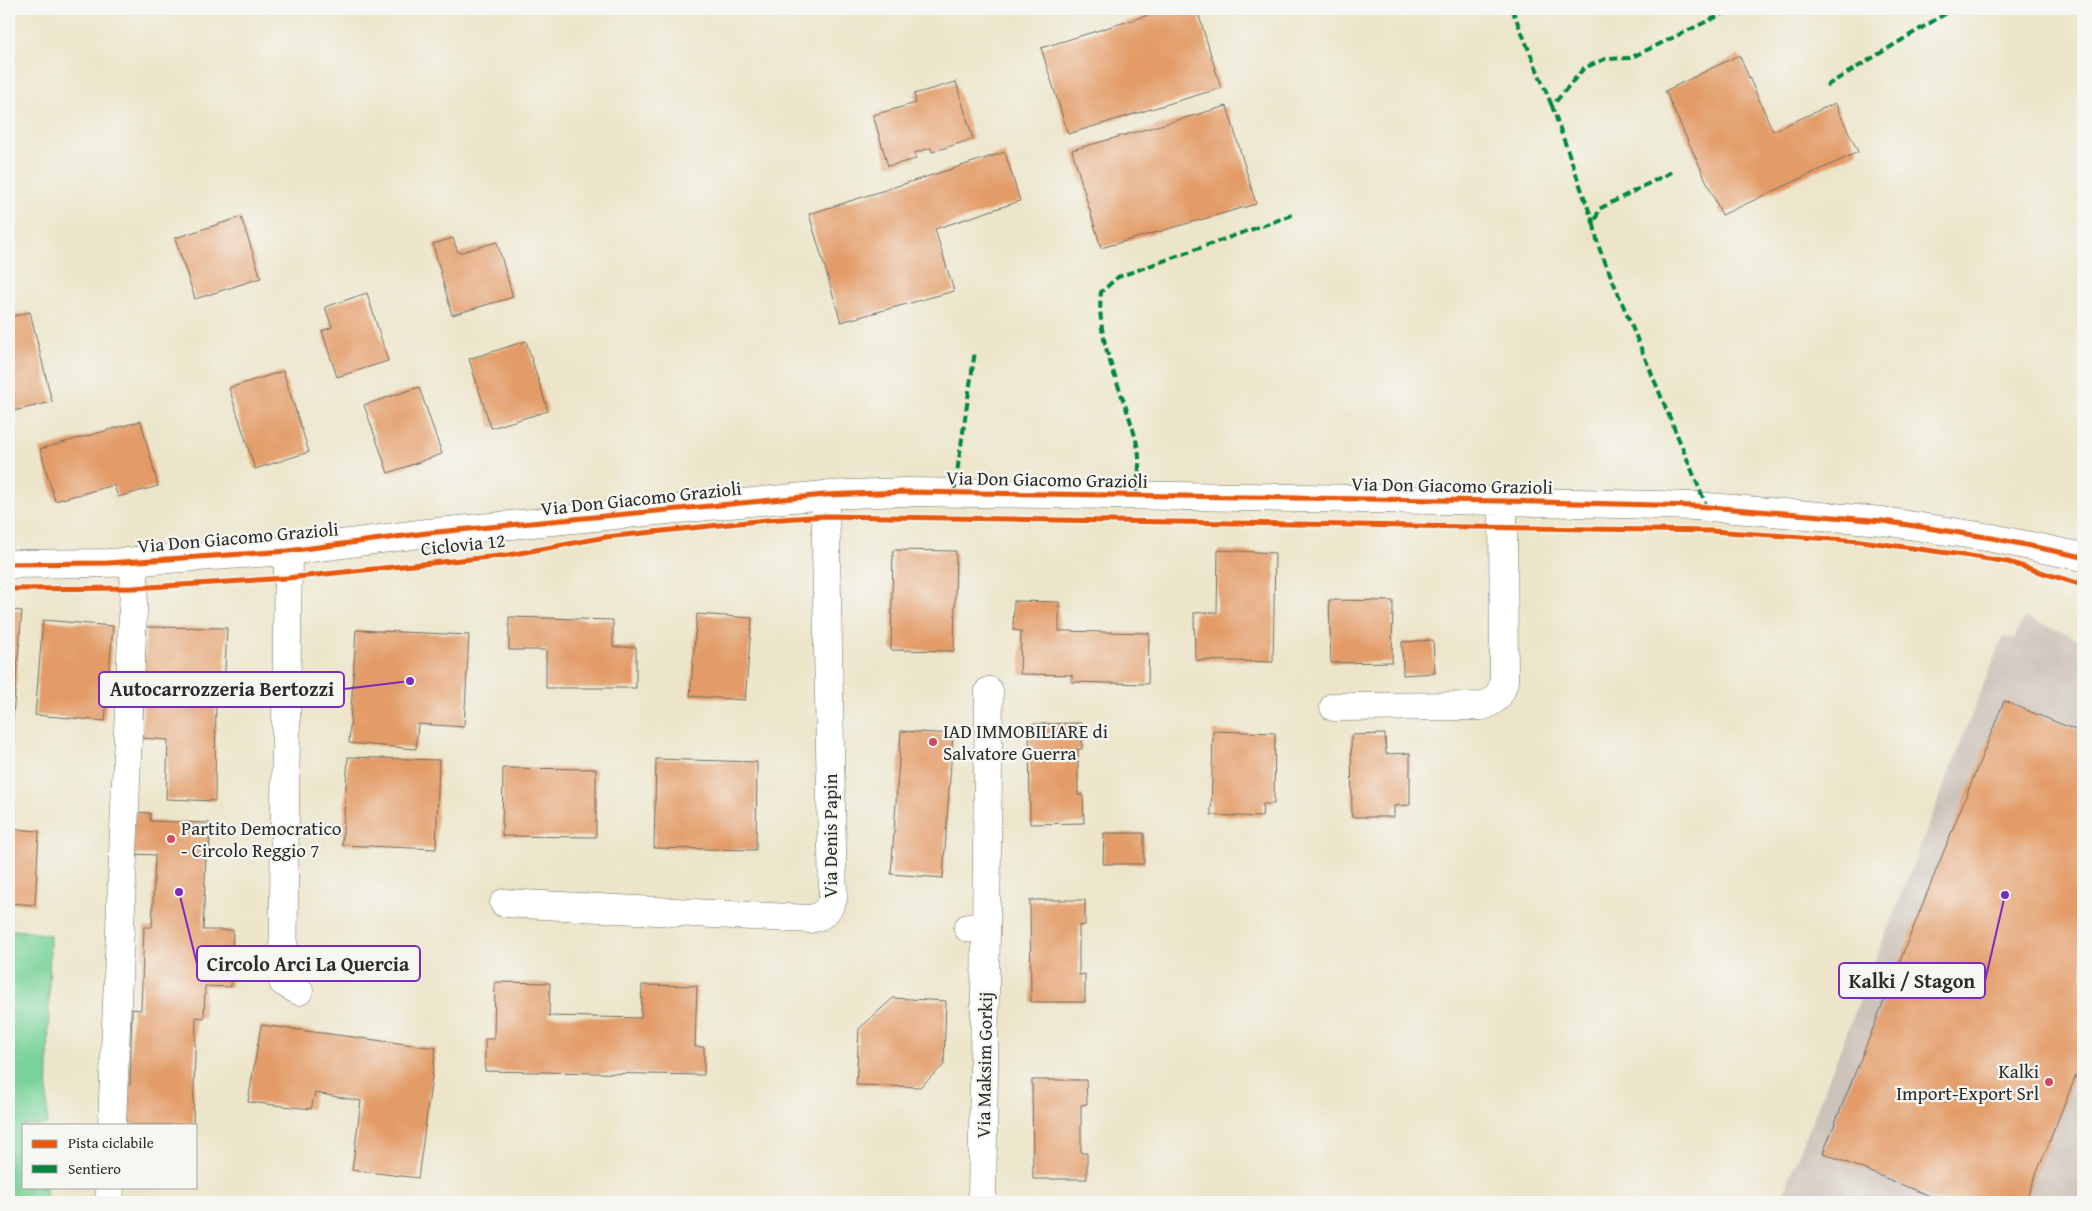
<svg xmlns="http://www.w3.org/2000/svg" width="2092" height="1211" font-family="'Gentium Book Plus',serif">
	<rect width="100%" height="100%" fill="#f6f6f2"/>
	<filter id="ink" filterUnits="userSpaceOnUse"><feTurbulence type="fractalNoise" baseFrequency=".02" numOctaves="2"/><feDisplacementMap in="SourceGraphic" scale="10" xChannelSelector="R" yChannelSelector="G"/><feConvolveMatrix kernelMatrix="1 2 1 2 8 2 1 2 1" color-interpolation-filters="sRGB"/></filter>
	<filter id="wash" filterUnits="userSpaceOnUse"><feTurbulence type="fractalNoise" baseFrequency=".0096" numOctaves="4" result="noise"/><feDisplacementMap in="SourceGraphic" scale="20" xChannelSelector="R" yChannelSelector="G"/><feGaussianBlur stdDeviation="1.12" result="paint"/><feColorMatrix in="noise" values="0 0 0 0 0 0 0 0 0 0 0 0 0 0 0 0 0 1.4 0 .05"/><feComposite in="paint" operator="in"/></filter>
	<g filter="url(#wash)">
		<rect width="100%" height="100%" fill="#ece5c9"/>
		<path fill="#cdc2b9" d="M2024 617 2083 641V1202H1780L2003 636 2014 639Z"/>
		<path fill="#79d39a" stroke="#527f62" d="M9 929 50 935 47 1125H24V1187H46V1202H9Z"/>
		<g id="blocks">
			<path fill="#e39c67" d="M1168 9H1197L1221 88 1068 134 1041 48Z
				M1739 55 1773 131 1835 103 1858 152 1722 215 1665 91Z
				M956 82 973 139 932 152 931 148 914 153 916 159 888 166 873 115 916 103 914 94Z
				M1227 106 1256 204 1101 248 1072 150Z
				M1005 152 1020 201 935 229 954 291 841 322 809 214Z
				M241 217 261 278 195 299 175 238Z
				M453 238 458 253 497 242 513 297 452 315 433 244Z
				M367 293 388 361 337 377 322 331 332 327 325 307Z
				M30 312 52 402 9 412V317Z
				M526 341 548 411 491 428 469 359Z
				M283 371 309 452 255 469 229 388Z
				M419 387 442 454 388 473 364 405Z
				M141 421 158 486 118 497 114 485 55 501 40 449Z
				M893 550 956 551 954 651 891 650Z
				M1218 550 1275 553 1273 662 1195 660 1194 613 1217 612Z
				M1329 600 1393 601 1392 662 1331 663Z
				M1014 601 1059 602V631L1149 633 1148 684 1072 682V675L1020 674 1021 631 1013 630Z
				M9 610 22 611 10 750H9Z
				M697 614 752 618 745 700 690 696Z
				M509 617 613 620V647H636V688H546V650H509Z
				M43 620 113 626 105 721 35 715Z
				M146 627 227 628 224 691H216L215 801 166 799 168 740 142 738Z
				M356 630 469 635 464 727 418 724 416 749 349 743Z
				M1433 640 1435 673 1403 675 1402 642Z
				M2004 701 2083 733V1058L2025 1202H1945L1823 1153Z
				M1082 723V749H1078V795H1083L1084 823 1030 824 1029 724Z
				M901 731 953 734 943 878 891 874Z
				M1213 731 1275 733 1274 804H1263L1262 817 1211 815Z
				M1385 734 1386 754 1410 753V805L1394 806V817H1352L1351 735Z
				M348 757 439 760 436 849 342 845Z
				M656 759 757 762 756 850 654 848Z
				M503 768 596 769V837L502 836Z
				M134 812 150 813V821L210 823 209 857H206L203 930H233L231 987 205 986 204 1018 196 1017 193 1125H123L125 1084 130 1085 132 1009 141 1010 144 927H152L155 855 132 854Z
				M13 829 39 831 35 905 9 903Z
				M1104 833H1144V864H1103Z
				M1030 900H1085V925L1079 926V975L1085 974V1002H1031Z
				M495 982 550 983 549 1016 641 1018 642 985 697 986 695 1047H704V1075L485 1071V1039H494Z
				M893 998 946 1001 944 1065 920 1087 856 1085 859 1029Z
				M261 1025 436 1048 418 1178 352 1170 361 1101 315 1093 311 1109 248 1102Z
				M1032 1080H1086L1087 1104 1081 1105V1153H1087V1179H1033Z"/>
		</g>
	</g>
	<g filter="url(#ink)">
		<use href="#blocks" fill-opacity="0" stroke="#6f6c62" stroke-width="1"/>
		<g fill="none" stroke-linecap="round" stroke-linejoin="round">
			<defs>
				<path id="minor" d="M288 551 283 982 299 991
					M9 564 108 563 288 551 427 533 825 495 905 492 1503 501 1696 506 1883 521 1992 538 2083 557
					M1334 707 1482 706C1495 702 1501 695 1504 681L1503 501
					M504 903 810 919C822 917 828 911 833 899L825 495
					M986 927 989 691
					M968 928 986 927 982 1202
					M112 1125 135 561
					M109 1202 110 1187"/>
			</defs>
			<use href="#minor" stroke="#6f6c62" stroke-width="29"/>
			<use href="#minor" stroke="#fff" stroke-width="28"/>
			<path stroke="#00873e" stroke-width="4" stroke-dasharray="8 4" stroke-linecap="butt" d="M1512 9 1552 106
				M1826 86 1953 9
				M1671 172 1599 209 1594 225 1598 245 1707 507
				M1594 225 1552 106 1584 68 1605 59 1630 58 1733 9
				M954 493 975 351
				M1136 495C1137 481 1141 463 1138 449 1127 396 1095 347 1101 292L1118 277 1295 214"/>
			<defs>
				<path id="cycleway" d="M9 564 108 563 288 551 427 533 825 495 905 492 1503 501 1696 506 1883 521 1992 538 2083 557
					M9 589 134 588 287 578 509 555 606 537 767 520 825 516 1711 531 1861 541 1970 556 2008 562 2083 585"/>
			</defs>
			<use href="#cycleway" stroke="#f6f6f2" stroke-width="8"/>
			<use href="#cycleway" stroke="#e8590c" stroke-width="5"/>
		</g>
	</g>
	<g fill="#d1495b" stroke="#f6f6f2" stroke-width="2">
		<circle cx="933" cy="742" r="5"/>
		<circle cx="171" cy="839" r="5"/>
		<circle cx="2049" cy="1082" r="5"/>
	</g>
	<g text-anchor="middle" stroke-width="4.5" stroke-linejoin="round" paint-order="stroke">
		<g font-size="19" fill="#2b2b2b" stroke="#f6f6f2">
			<text transform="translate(1047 479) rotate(1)" y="7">Via Don Giacomo Grazioli</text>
			<text transform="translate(1452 485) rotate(1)" y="7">Via Don Giacomo Grazioli</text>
			<text transform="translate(641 498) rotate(-6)" y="7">Via Don Giacomo Grazioli</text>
			<text transform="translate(238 537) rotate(-5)" y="7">Via Don Giacomo Grazioli</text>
			<text transform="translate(463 544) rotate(-6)" y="7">Ciclovia 12</text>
			<text transform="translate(830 836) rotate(-90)" y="7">Via Denis Papin</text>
			<text transform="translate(984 1065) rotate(-89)" y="7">Via Maksim Gorkij</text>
		</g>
		<g font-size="19" fill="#2b2b2b" stroke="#f6f6f2" text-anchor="start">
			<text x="943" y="738">IAD IMMOBILIARE di<tspan x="943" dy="22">Salvatore Guerra</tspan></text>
			<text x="181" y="835">Partito Democratico<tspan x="181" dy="22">- Circolo Reggio 7</tspan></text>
			<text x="2039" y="1078" text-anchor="end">Kalki<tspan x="2039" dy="22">Import-Export Srl</tspan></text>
		</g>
	</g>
	<path fill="none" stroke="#7b2cbf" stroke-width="2" d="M410 681L344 689M179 892L197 964M2005 895L1985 981"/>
	<g fill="#7b2cbf" stroke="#f6f6f2" stroke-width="2">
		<circle cx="410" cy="681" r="5"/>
		<circle cx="179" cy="892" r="5"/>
		<circle cx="2005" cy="895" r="5"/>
	</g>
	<g fill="#f6f6f2" stroke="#7b2cbf" stroke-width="2">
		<rect x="99" y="672" width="245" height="35" rx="5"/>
		<rect x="197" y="946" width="223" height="35" rx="5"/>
		<rect x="1839" y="963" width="146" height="35" rx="5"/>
	</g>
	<g font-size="20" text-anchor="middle" font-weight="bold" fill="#2b2b2b">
		<text x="222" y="696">Autocarrozzeria Bertozzi</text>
		<text x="308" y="971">Circolo Arci La Quercia</text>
		<text x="1912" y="988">Kalki / Stagon</text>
	</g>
	<rect width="2092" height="1211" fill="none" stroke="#f6f6f2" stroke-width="30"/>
	<rect x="22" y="1124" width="175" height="65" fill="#f6f6f2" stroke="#a5a5a2"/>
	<rect x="32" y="1140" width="25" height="8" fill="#e8590c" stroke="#a5a5a2"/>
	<text x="68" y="1148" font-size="15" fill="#2b2b2b">Pista ciclabile</text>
	<rect x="32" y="1165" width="25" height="8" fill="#00873e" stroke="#a5a5a2"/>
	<text x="68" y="1174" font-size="15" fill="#2b2b2b">Sentiero</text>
</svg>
